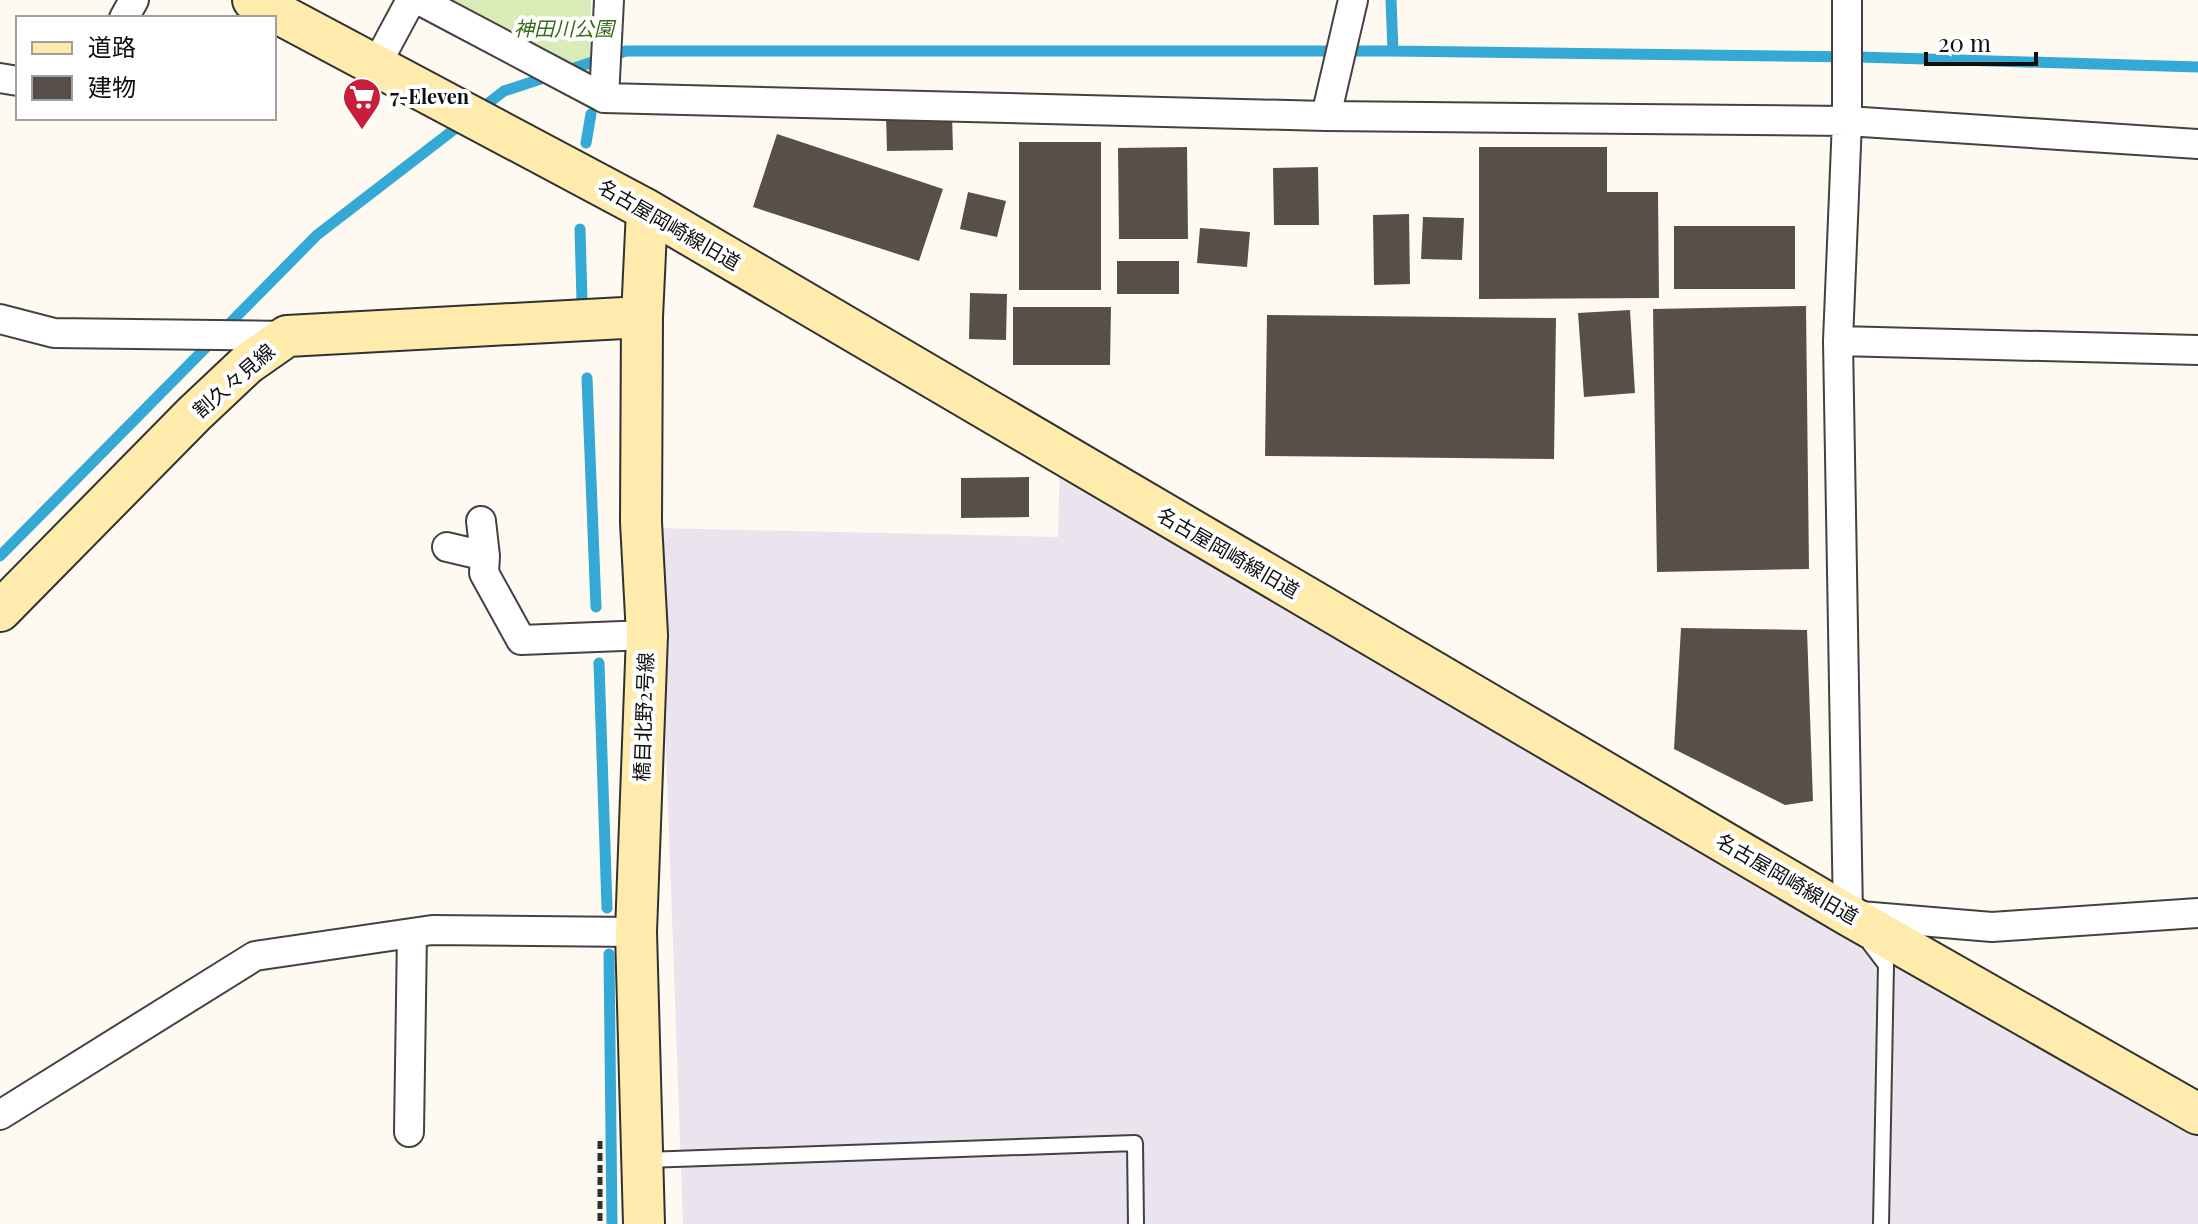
<svg xmlns="http://www.w3.org/2000/svg" width="2198" height="1224" font-family="'Playfair Display','Noto Sans JP',serif">
	<rect width="100%" height="100%" fill="#fffaf1"/>
	<path fill="#ebe3ee" d="M1060 460 2198 1129V1224H683L658 528 1058 537Z"/>
	<path fill="#d9ecb7" d="M450 0H591L590 74Z"/>
	<g fill="none" stroke-linecap="round" stroke-linejoin="round">
		<path stroke="#34a9d5" stroke-width="11" d="M1391 0 1393 51
			M586 143 591 114
			M580 229 582 301
			M587 378 596 607
			M0 556 317 235 504 91 626 51H1393L1859 57 2198 67
			M599 663 607 908
			M609 954 612 1224"/>
	</g>
	<path fill="#584e4a" d="M952 114 953 150 887 151 886 115Z
		M777 134 943 189 919 261 753 207Z
		M1019 142H1101V290H1019Z
		M1187 147 1188 239H1119L1118 148Z
		M1479 147H1607V192H1658L1659 298 1479 299Z
		M1318 167 1319 225H1274L1273 168Z
		M968 192 1006 201 997 237 960 229Z
		M1409 214 1410 284 1374 285 1373 215Z
		M1423 217 1464 218 1462 260 1421 259Z
		M1674 226H1795V289H1674Z
		M1200 228 1250 232 1247 267 1197 263Z
		M1117 261H1179V294H1117Z
		M970 293 1007 294 1006 340 969 339Z
		M1806 306 1809 569 1657 572 1653 309Z
		M1013 307H1111L1110 365H1013Z
		M1630 310 1635 393 1584 397 1578 313Z
		M1267 315 1556 318 1554 459 1265 456Z
		M1029 477V517L961 518V478Z
		M1681 628 1807 630 1813 801 1785 805 1674 749Z"/>
	<g fill="none" stroke-linecap="round" stroke-linejoin="round">
		<defs>
			<path id="lane" d="M1870 944 1886 965 1881 1224
				M645 1160 1135 1143 1136 1224"/>
			<path id="street" d="M419 0 604 98 1326 116 1847 121 2198 144
				M1847 0V121L1838 341 1848 915 1992 927 2198 913
				M124 18 134 0
				M375 67 411 0
				M0 78 18 81
				M604 98 609 0
				M1326 116 1353 0
				M0 319 54 333 287 336
				M1838 341 2198 350
				M481 521 485 556 484 573 521 640 647 635
				M447 547 485 556
				M0 1115 255 956 432 930 636 932
				M409 1132 412 933"/>
			<path id="secondary" d="M253 0 647 210 1848 915 2198 1114
				M0 611 194 414 247 364 287 336 642 317
				M644 1224 636 932 647 635 641 522 642 317 647 210"/>
		</defs>
		<use href="#lane" stroke="#424242" stroke-width="18"/>
		<use href="#street" stroke="#424242" stroke-width="32"/>
		<use href="#secondary" stroke="#313131" stroke-width="44"/>
		<path stroke="#313131" stroke-width="5" stroke-dasharray="8 4" stroke-linecap="butt" d="M600 1141V1224"/>
		<use href="#lane" stroke="#fff" stroke-width="14"/>
		<use href="#street" stroke="#fff" stroke-width="28"/>
		<use href="#secondary" stroke="#ffebac" stroke-width="40"/>
	</g>
	<defs>
		<symbol id="supermarket-pin" viewBox="-11 -11 22 30"><path d="M0 17L-7.5 6A9.5 9.5 0 1 1 7.5 6Z" fill="#c81e3b" stroke="#fff"/><path d="M-6-5.5h2.5l.6 2H6L4.5 2H-2.5L-4.4-4H-6ZM-1.5 3.2a1.3 1.3 0 1 0 .1 0ZM3 3.2a1.3 1.3 0 1 0 .1 0Z" fill="#fff"/></symbol>
	</defs>
	<g fill-rule="evenodd">
		<use href="#supermarket-pin" x="340" y="75" width="44" height="60"/>
	</g>
	<g text-anchor="middle" stroke-width="8" stroke-linejoin="round" paint-order="stroke">
		<g font-size="20" font-style="italic" fill="#356b1a" stroke="#fff">
			<text x="564" y="36">神田川公園</text>
		</g>
		<g font-size="20" font-weight="bold" fill="#0f0f0f" stroke="#fff" text-anchor="start">
			<text x="390" y="104">7-Eleven</text>
		</g>
		<g font-size="20" fill="#0f0f0f" stroke="#fff">
			<text transform="translate(669 225) rotate(30)" y="7">名古屋岡崎線旧道</text>
			<text transform="translate(234 381) rotate(-41)" y="7">割久々見線</text>
			<text transform="translate(1228 553) rotate(30)" y="7">名古屋岡崎線旧道</text>
			<text transform="translate(644 717) rotate(-88)" y="7">橋目北野2号線</text>
			<text transform="translate(1787 879) rotate(30)" y="7">名古屋岡崎線旧道</text>
		</g>
	</g>
	<rect x="16" y="16" width="260" height="104" fill="#ffffff" stroke="#9f9f9f" stroke-width="2"/>
	<rect x="32" y="42" width="40" height="12" fill="#ffebac" stroke="#9f9f9f" stroke-width="2"/>
	<text x="88" y="56" font-size="24" fill="#0f0f0f">道路</text>
	<rect x="32" y="76" width="40" height="24" fill="#584e4a" stroke="#9f9f9f" stroke-width="2"/>
	<text x="88" y="96" font-size="24" fill="#0f0f0f">建物</text>
	<path d="M1926 52v12h110v-12" fill="none" stroke="#0f0f0f" stroke-width="4"/>
	<text x="1938" y="52" font-size="24" fill="#0f0f0f" stroke="#ffffff" stroke-width="6" paint-order="stroke">20 m</text>
</svg>
